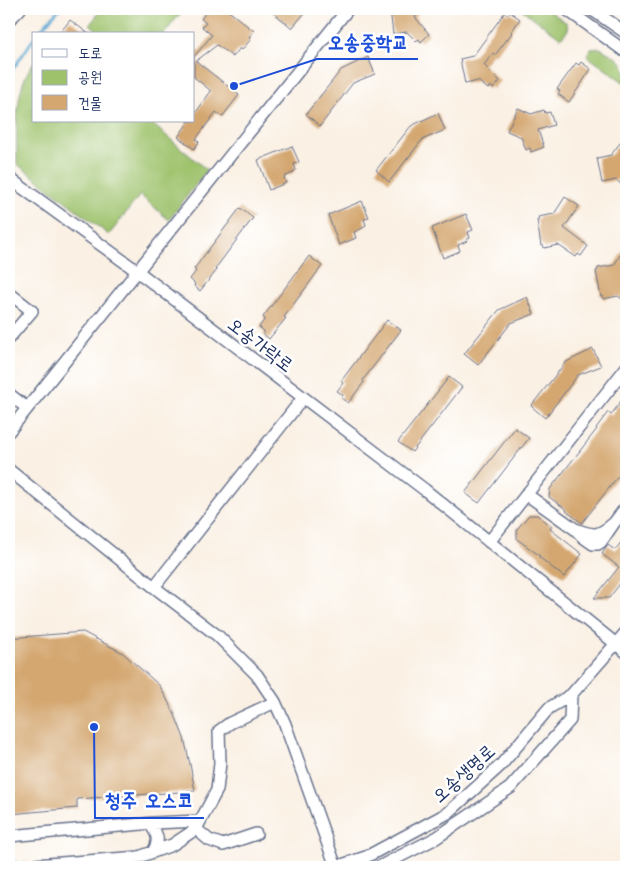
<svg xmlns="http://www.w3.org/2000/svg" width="635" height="876" font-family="'Architects Daughter','Poor Story',sans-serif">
	<rect width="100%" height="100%" fill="#fff"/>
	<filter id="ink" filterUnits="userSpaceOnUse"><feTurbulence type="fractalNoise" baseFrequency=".02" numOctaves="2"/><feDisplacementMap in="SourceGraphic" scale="10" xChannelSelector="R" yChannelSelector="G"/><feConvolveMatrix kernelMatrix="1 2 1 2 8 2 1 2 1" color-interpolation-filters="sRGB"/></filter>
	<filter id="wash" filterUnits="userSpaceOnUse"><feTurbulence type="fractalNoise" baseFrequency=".0096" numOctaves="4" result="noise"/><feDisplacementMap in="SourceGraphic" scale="20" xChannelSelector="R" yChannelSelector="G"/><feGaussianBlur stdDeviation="1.12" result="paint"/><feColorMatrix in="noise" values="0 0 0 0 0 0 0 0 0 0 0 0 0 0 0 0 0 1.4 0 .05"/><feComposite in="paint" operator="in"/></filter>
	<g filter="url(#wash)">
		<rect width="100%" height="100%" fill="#faf0e3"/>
		<path fill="#9ec26c" stroke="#5c7865" d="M102 9H184L164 34H101L90 24Z
			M521 9H547L567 23 568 30 561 38Z
			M600 48C620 60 626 59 626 84L587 56 591 49Z
			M34 62V121H149L207 170 169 220 140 195 109 235 17 164C17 132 13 89 34 62Z"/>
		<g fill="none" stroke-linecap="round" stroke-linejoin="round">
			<path stroke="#58a8d2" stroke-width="3" d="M37 34 59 9
				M9 91 13 69 34 38"/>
		</g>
		<g id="blocks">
			<path fill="#d4a771" d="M208 9H226L254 31 249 37 251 39 242 50 240 48 233 57 217 45 196 61 239 95 222 117 216 112 196 139 199 142 194 149 178 137 189 121H194V115L211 91 194 77V57L212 35 202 27 206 23 201 19Z
				M269 9H308L292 28Z
				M390 9H422L415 17 429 34 421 42 419 39 416 41 407 32 393 34Z
				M505 12 508 15 510 12 520 19 511 32 512 33 495 55 493 53 484 65 500 81 493 89 491 86 488 89 478 81 465 84 460 59 473 56Z
				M70 20 89 34H59Z
				M368 57 375 74 353 83 320 126 306 114 341 70Z
				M581 62 591 69 569 102 558 94 560 91 557 89 576 63 579 65Z
				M518 108 531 114 544 110 545 113 550 112 554 125 538 130 544 147 531 152 530 148 526 150 521 137 507 131Z
				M438 113 445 130 422 140 389 182 376 170 411 126Z
				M626 135V188L616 180 602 183 597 158 611 155Z
				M292 146 299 162 294 164 296 170 293 172V173L284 177 286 183 269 190 258 160Z
				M565 197 579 206 564 228 588 246 581 256 578 254 576 257 558 245 544 248 543 245 541 246 537 220H539L538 217 554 214Z
				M362 201 369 217 364 219 366 225 363 227V228L354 232 356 238 339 245 328 215Z
				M240 208 253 218 215 269 217 270 200 291 194 286 195 284 190 279 196 271 194 269Z
				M466 214 473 230 468 232 470 238 466 240 467 241 458 245 460 251 443 258 432 228Z
				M626 246V302L618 296 603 299V296L601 297 596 271 598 270V268L614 265Z
				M309 256 322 266 284 317 286 318 269 339 263 334 264 331 259 327 265 319 263 317Z
				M527 297 534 314 511 323 478 365 464 354 499 310Z
				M387 320 401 330 363 380 364 382 348 403 341 398 343 395 337 391 343 383 341 381Z
				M593 349 601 366 578 375 545 418 531 406 566 362Z
				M449 377 462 387 412 452 398 442Z
				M626 394V466L582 523 566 511 567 510 549 497 550 489 597 429 596 428 608 412 611 415Z
				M515 428 529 438 479 503 465 493Z
				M529 515H537L552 526 550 529 582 554 564 577 539 557 540 556 517 539V529Z
				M626 536V576L609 598H594L619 567 602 554 608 545 615 550Z
				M83 632 123 653 160 686 175 715 184 738 190 764 195 791 77 799V808L9 814V638Z"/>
		</g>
	</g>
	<g filter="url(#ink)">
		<use href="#blocks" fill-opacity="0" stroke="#69738d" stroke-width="1"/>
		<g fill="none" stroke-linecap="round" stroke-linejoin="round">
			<defs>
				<path id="minor" d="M566 9 626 52
					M591 9 626 33
					M9 20 20 9
					M9 178 137 271 425 490 626 652
					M9 293 32 311 9 338
					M9 394 27 408
					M9 431 348 9
					M9 470 154 587 218 636 257 675 275 702 285 724 336 867
					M526 494 575 529 583 537 593 544H598L601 542 614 523C598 537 594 536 575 529
					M614 523 626 507
					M489 542 626 368
					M154 587 303 398
					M150 824C158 835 160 840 153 852
					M196 829 209 840 223 845 256 834
					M9 836 153 823 200 821
					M9 867 139 857 172 845 196 829 217 790 220 763 219 731 230 723 275 702
					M336 867 366 857 448 813 501 765 549 708 571 695 626 632
					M379 867 436 838 510 788 570 720 571 695"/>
			</defs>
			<use href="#minor" stroke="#69738d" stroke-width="14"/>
			<use href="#minor" stroke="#fff" stroke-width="11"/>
		</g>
	</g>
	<g text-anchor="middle" stroke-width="5" stroke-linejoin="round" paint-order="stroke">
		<g font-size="19" fill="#1b2f5e" stroke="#fff">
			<text transform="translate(261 344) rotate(37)" y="7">오송가락로</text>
			<text transform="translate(463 773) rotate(-42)" y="7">오송생명로</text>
		</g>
	</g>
	<path fill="none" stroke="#1d4ed8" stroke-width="2" d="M234 86L317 59H418M94 727L95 818H204"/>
	<g fill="#1d4ed8" stroke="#fff" stroke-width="2">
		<circle cx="234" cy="86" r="5"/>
		<circle cx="94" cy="727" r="5"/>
	</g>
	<g font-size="20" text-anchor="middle" font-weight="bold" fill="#1d4ed8" stroke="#fff" stroke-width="5" stroke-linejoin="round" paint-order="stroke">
		<text x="368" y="49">오송중학교</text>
		<text x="149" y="807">청주 오스코</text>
	</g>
	<rect width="635" height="876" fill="none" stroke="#fff" stroke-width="30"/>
	<rect x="32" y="32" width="162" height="90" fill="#ffffff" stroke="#a4acbf"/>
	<rect x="42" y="49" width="25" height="8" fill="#ffffff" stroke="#a4acbf"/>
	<text x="78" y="58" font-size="15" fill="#1b2f5e">도로</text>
	<rect x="42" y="70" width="25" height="15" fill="#9ec26c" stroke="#a4acbf"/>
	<text x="78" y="82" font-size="15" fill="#1b2f5e">공원</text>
	<rect x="42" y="95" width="25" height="15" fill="#d4a771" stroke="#a4acbf"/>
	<text x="78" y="108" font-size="15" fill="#1b2f5e">건물</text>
</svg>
